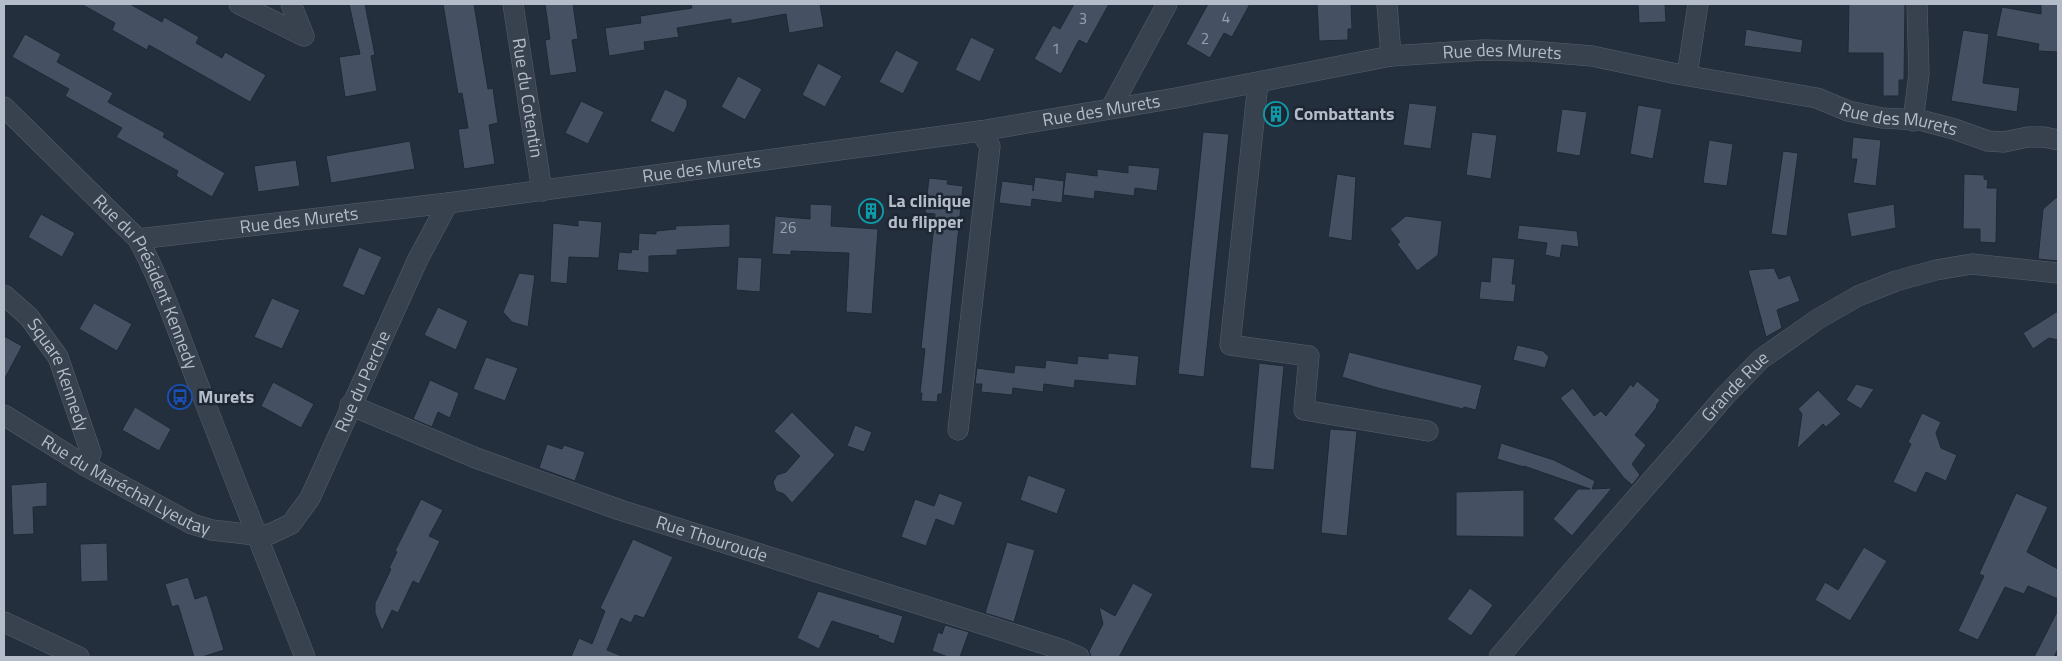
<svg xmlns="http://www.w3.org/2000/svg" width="2062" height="661" font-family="'Titillium Web',sans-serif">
	<rect width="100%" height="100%" fill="#242f3e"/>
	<path fill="#455162" stroke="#1f2835" d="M81 4H130L162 22 164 17 199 37 196 43 222 58 225 52 266 75 250 102 149 45 147 50 112 30 115 23Z
		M349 4H365L375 55 371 56 377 91 345 97 339 57 360 54Z
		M443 4H474L488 89 493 88 498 123 489 125 495 164 464 169 458 129 468 128 462 93 458 94Z
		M545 4H573L578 39 572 40 577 72 550 76 545 40 550 39Z
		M691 4H820L824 27 789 33 786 14 731 24V19L677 28 679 37 644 42 645 50 609 56 605 28 641 23 640 16 692 8Z
		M1074 4H1109L1087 44 1079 40 1061 74 1034 59 1053 25 1060 29Z
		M1208 4H1250L1232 37 1224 33 1210 58 1186 44Z
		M1317 4H1351L1352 29H1348V40L1319 41Z
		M1638 4H1665L1666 22 1639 23Z
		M1849 4H1905L1904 80H1899V96H1883V53H1848Z
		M2041 4H2058V52L2038 51 2039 44 1996 36 2002 7 2041 14Z
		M1746 29 1803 40 1801 53 1744 46Z
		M1963 30 1989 34 1983 83 2020 88 2017 112 1951 101Z
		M25 34 61 54 57 62 113 93 108 102 165 133 163 137 225 173 212 197 176 176 178 171 116 137 122 128 65 96 69 89 12 57Z
		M971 37 995 49 980 82 955 70Z
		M896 50 919 62 903 94 879 82Z
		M818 63 842 76 825 107 802 95Z
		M738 76 762 89 745 120 721 107Z
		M665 89 687 100V106L674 133 650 121Z
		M581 101 604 112 588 144 565 133Z
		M1409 103 1437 106 1431 149 1403 145Z
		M1638 105 1662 109 1653 159 1630 154Z
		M1562 109 1587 112 1580 156 1556 152Z
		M1203 132 1229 134 1204 377 1178 374Z
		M1472 132 1497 135 1491 179 1466 175Z
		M1853 137 1881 140 1876 186 1853 183 1857 159H1851Z
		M1709 140 1733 144 1727 186 1703 183Z
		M410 141 415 169 331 183 326 156Z
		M1783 151 1798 153 1787 236 1771 234Z
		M296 160 300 186 258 192 254 166Z
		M1128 165 1160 168 1157 191 1135 188 1134 196 1095 191 1094 199 1063 195 1066 172 1097 176V169L1128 173Z
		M1337 174 1356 177 1352 241 1328 237Z
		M1964 174 1984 175V179L1988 180 1987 188H1997L1996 243 1980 242V229H1963Z
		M1035 177 1064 181 1062 203 1032 199 1031 207 999 203 1002 181 1033 185V191Z
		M929 178 948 180 947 184 963 186 942 394H938L937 402 921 401 922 393H920L925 349 921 348 935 214 925 213Z
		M2058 196V261L2038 259 2043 209Z
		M810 204 832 205 831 226 878 229 872 314 846 312 849 253 791 251V255L772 254 775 216 810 219Z
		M1894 204 1896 228 1851 237 1847 213Z
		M41 214 75 233 62 257 28 237Z
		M1406 216 1442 221 1438 255 1417 271 1397 244 1400 242 1390 229Z
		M578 220 602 222 599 258 569 257 567 284 550 282 553 223 578 226Z
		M730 224V247L677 250V255L649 256V273L617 270 619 252 631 253 632 249 638 250 639 233 656 234V231L676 229 675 226Z
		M1519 225 1577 231 1579 247 1562 245 1560 258 1545 255 1547 243 1517 239Z
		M359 247 382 257 364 296 342 286Z
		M738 257 762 258 760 292 736 290Z
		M1492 257 1515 259 1512 284H1516L1514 302 1479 299 1481 281 1490 282Z
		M1774 268 1779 279 1790 275 1800 301 1777 310 1782 328 1766 337 1748 270Z
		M519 273 535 275 528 327 512 322 503 312Z
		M272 298 300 310 282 349 254 337Z
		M94 303 132 324 117 351 79 329Z
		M438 307 468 321 456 350 424 335Z
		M2058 311V340L2049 338 2033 349 2023 333Z
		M4 336 22 346 4 380Z
		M1517 345 1543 351 1549 357 1545 368 1513 360Z
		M1349 352 1482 385 1476 410 1464 407 1463 409 1378 388 1342 377Z
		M1108 353 1139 356 1136 386 1075 380 1074 388 1044 384 1043 392 1013 388 1012 395 981 392 982 384H975L977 368 1014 373 1015 365 1045 368 1046 360 1077 364 1078 356 1108 359Z
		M486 357 518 368 505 401 473 389Z
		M1259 363 1284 366 1274 470 1250 468Z
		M430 380 459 393 450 418 438 412 432 427 413 419Z
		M1637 381 1660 400 1656 406 1657 407 1635 435 1646 445 1632 464 1640 475 1632 485 1624 478 1560 398 1573 388 1594 416 1601 411 1606 416 1631 384 1633 387Z
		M273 382 314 404 301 428 261 406Z
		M1856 384 1874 389 1861 409 1846 400Z
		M1818 390 1841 414 1826 427 1823 424 1797 449 1802 414 1798 409Z
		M135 407 171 429 159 451 122 430Z
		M792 412 835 455 792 503 784 494 776 491 773 482 777 475 786 472 800 456 774 431Z
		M1922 413 1941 422 1936 433 1941 448 1957 455 1946 481 1926 472 1916 493 1893 482 1911 444 1908 442Z
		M855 425 872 432 864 452 847 446Z
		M1330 429 1357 431 1347 536 1321 533Z
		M1501 443 1554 460 1595 481 1592 489 1612 488 1572 536 1553 519 1578 489H1590L1524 466V467L1497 459Z
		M547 444 562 449 564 445 585 452 575 481 539 468Z
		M1028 475 1066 489 1057 514 1020 500Z
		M47 482V506L33 507 34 534 13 535 11 485Z
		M1524 490V537L1456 536V492Z
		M939 493 963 502 954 526 936 519 926 546 901 537 915 499 934 506Z
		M2016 493 2048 507 2027 552 2058 569V599L2028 586 2024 594 2005 587 1978 640 1958 631 1984 576 1979 574Z
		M421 499 443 510 429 536 440 541 419 584 413 581 398 613 392 610 382 631 375 613V603L391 569 389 568 397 552 395 551Z
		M633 539 673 557 644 618 635 615 631 623 621 618 607 650 624 657H571L579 638 592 644 605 611 600 608Z
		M1007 542 1035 550 1014 622 985 613Z
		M107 543 108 581 81 582 80 544Z
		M1864 547 1887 561 1850 621 1815 600 1825 582 1838 590Z
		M188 577 195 599 207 595 224 650 202 657H194L178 605 172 607 165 584Z
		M1133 583 1153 594 1119 657H1091L1089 651 1103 624 1099 607 1115 616Z
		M1470 588 1493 605 1471 636 1447 619Z
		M818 591 903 616 894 644 878 638 879 636 832 621 819 649 797 638Z
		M2058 610V649L2054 657H2034Z
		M945 625 969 632 960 657H948L932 651 938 632 942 634Z"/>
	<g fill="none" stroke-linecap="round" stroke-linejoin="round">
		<defs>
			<g id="minor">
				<path d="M239 4 304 36 291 4"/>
				<path id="s1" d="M513 4 542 191"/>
				<path d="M1387 4 1391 56"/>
				<path d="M1687 75 1698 4"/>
				<path d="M1258 83 1230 345 1309 356 1304 410 1428 431"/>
				<path id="s2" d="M4 107 138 239C165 289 182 344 203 397 236 484 271 570 305 657"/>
				<path d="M1111 108 1167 4"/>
				<path d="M1913 121 1919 74 1917 4"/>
				<path id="s3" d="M138 239 448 203 980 131 1176 98 1391 56 1483 50 1531 51 1592 56 1677 74 1817 98 1848 111 1882 118 1920 120 1954 129 1988 141 2004 142 2028 137H2044L2058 140"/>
				<path id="s4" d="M4 295 29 317 58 357 91 453 86 466"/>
				<path id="s5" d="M350 405 476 458 620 510 982 624 1060 649 1079 657"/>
				<path id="s6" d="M4 415 86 466 192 524 212 530 255 535 270 534 291 524 310 498 418 259 448 203"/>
				<path d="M958 430 990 146 980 131"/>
				<path d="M4 622 79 657"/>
				<path id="s7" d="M1499 657 1568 576 1726 395 1761 359 1818 319 1858 296 1896 281 1936 270 1972 264 2058 273"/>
			</g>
		</defs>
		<use href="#minor" stroke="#565f6c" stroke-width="21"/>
		<use href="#minor" stroke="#38414e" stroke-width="20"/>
	</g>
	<defs>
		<symbol id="building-ring" viewBox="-11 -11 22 22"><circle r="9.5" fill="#1d2633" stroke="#0f9aa8" stroke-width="1.5"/><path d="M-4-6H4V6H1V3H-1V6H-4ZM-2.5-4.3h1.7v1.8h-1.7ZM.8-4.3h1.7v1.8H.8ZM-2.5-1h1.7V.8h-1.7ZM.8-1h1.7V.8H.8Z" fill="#0f9aa8"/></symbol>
		<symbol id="bus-ring" viewBox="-11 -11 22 22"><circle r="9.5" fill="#1d2633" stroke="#1a4fb4" stroke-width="1.5"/><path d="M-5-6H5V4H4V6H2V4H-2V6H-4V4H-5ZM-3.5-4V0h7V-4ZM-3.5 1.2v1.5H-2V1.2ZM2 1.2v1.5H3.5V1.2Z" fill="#1a4fb4"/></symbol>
	</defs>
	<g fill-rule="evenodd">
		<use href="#building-ring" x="1262" y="100" width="28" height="28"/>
		<use href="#building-ring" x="857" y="197" width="28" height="28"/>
		<use href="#bus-ring" x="166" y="383" width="28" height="28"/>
	</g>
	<g text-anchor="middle" stroke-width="5" stroke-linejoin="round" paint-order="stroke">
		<g font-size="15" fill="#98a1af">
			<text x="1226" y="23">4</text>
			<text x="1083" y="24">3</text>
			<text x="1205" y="44">2</text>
			<text x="1056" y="54">1</text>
			<text x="788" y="233">26</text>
		</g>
		<g font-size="18" fill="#b4bcc9" stroke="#1d2633">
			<text dy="6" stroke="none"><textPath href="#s3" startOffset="1378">Rue des Murets</textPath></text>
			<text dy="6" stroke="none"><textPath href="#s1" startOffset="95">Rue du Cotentin</textPath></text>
			<text dy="6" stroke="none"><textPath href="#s3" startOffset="972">Rue des Murets</textPath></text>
			<text dy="6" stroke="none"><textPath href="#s3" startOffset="1782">Rue des Murets</textPath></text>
			<text dy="6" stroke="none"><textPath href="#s3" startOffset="568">Rue des Murets</textPath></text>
			<text dy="6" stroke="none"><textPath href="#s3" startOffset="162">Rue des Murets</textPath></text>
			<text dy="6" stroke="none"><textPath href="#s2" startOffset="229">Rue du Président Kennedy</textPath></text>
			<text dy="6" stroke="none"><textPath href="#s4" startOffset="99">Square Kennedy</textPath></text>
			<text dy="6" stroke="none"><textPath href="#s6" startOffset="480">Rue du Perche</textPath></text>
			<text dy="6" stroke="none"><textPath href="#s7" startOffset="359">Grande Rue</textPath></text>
			<text dy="6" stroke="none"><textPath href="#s6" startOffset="141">Rue du Maréchal Lyeutay</textPath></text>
			<text dy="6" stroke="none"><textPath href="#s5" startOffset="386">Rue Thouroude</textPath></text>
		</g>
		<g font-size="18" font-weight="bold" fill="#b4bcc9" stroke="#1d2633" text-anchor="start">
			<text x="1294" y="120">Combattants</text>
			<text x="888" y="207">La clinique<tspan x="888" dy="21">du flipper</tspan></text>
			<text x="198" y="403">Murets</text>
		</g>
	</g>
	<rect width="2062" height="661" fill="none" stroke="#b4bcc9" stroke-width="10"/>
</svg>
